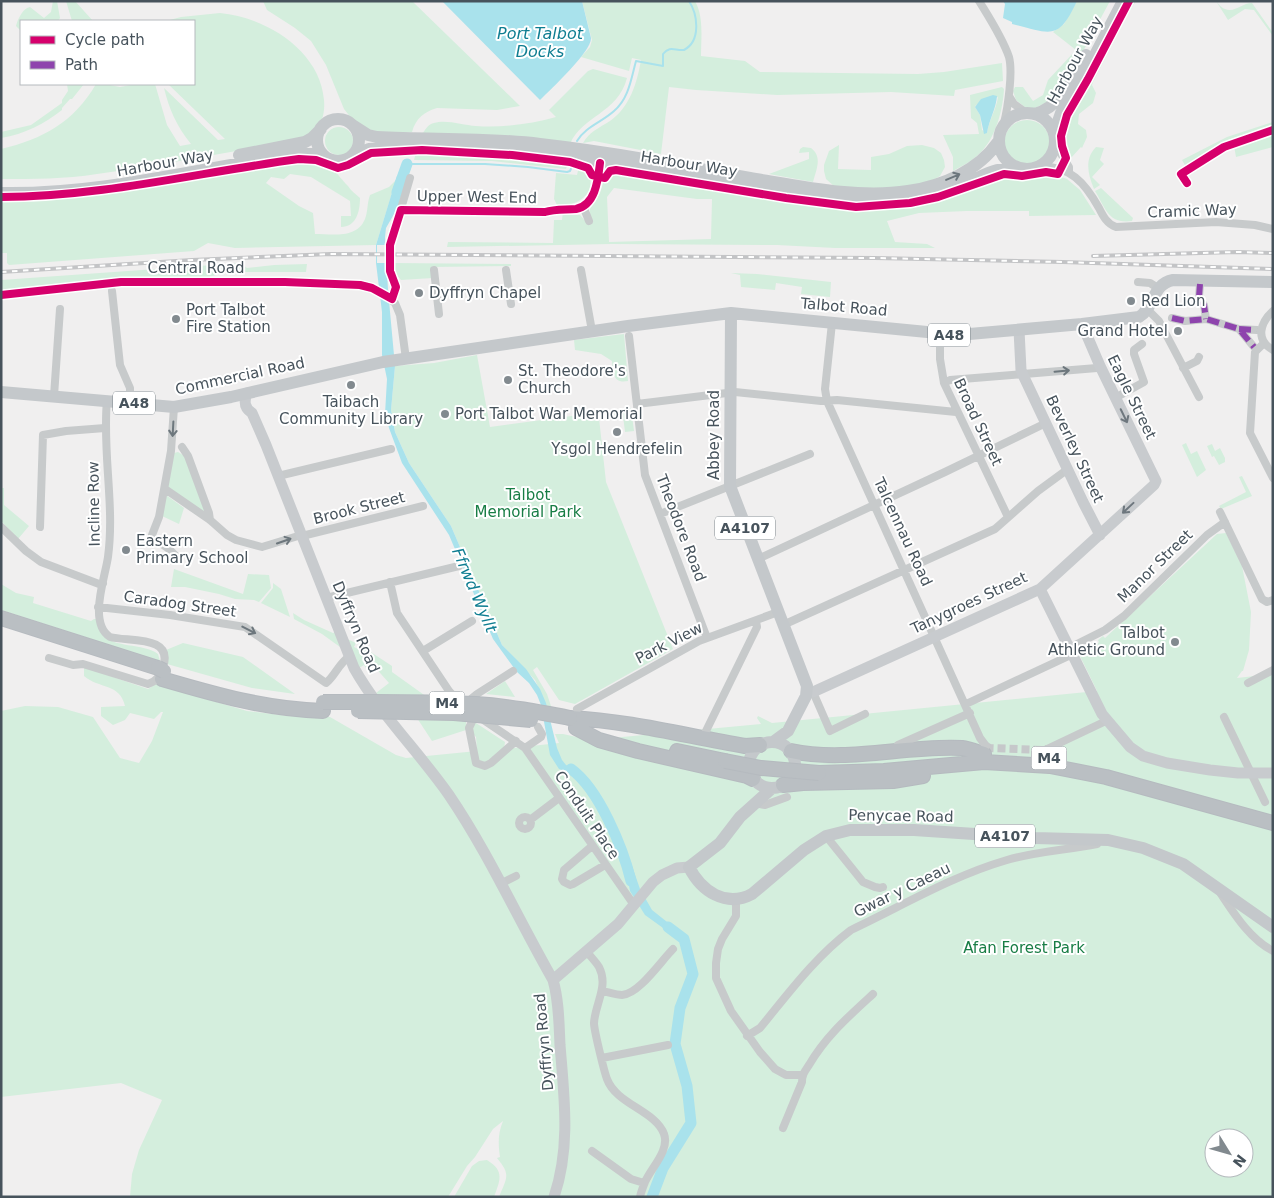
<svg xmlns="http://www.w3.org/2000/svg" width="1274" height="1198" font-family="'DejaVu Sans',sans-serif">
	<rect width="100%" height="100%" fill="#f0efef"/>
	<path fill="#d4eedd" fill-rule="evenodd" d="M53 1H57L60 18 58 21H21V31L16 26C18 19 22 9 30 7L44 18 51 12Z
		M66 1H75L93 21H72Z
		M263 1H412L520 106 497 110 437 108C424 112 416 118 412 132L394 134 370 130 352 119 344 109 326 65 311 41 295 28 267 10Z
		M582 1H695C704 17 701 38 701 56L745 61 760 72 918 74 944 72 1002 63 1003 81 955 90 954 96 891 92 777 95 696 90 669 87 661 154 594 141 583 143C589 132 599 128 610 121 630 107 637 83 641 60L632 58 629 71 581 57 590 47 592 40Z
		M1077 1H1110L1073 70 1055 98 1033 109 1026 108 1016 100 1013 91 1015 87H1023L1033 101 1043 95 1048 80 1076 50 1053 32 1064 24Z
		M1131 1H1136L1129 12 1093 82 1092 85 1096 93 1093 103 1079 114 1078 124 1086 130 1087 137 1082 148 1081 147 1070 159C1049 136 1082 88 1097 69V66Z
		M1216 1C1218 3 1221 8 1225 9 1235 13 1242 3 1252 3L1273 33V36L1254 10 1245 9 1228 20Z
		M220 13C265 17 320 50 324 100 325 111 323 124 314 131 308 135 300 138 293 141 228 152 163 165 97 174 65 179 33 179 1 179V149C43 139 74 122 96 84H105L120 87 136 84H155L167 125 180 146 191 144C177 127 169 109 164 88L218 140 225 139 168 84H194V21H166L181 17Z
		M593 69 627 78C618 113 582 116 570 144L423 133C426 128 429 124 434 123 446 119 463 125 476 126 502 128 531 124 556 117L549 110 588 71Z
		M67 84H84L72 99H70L62 108V110C44 124 25 134 1 138V132L31 125 62 103V100L68 91Z
		M1002 87 1004 89C1003 109 996 136 982 151 974 160 964 165 953 171V157L943 135 979 134 977 123 971 118 970 95ZM998 97C996 110 989 120 987 133L982 130 980 115 975 107 976 105Z
		M1004 143a23 23 0 1 1 46 0a23 23 0 1 1-46 0Z
		M1273 122V147L1236 157 1234 146 1215 155 1182 178 1179 175 1180 172 1186 167 1182 160 1227 137Z
		M325 141a14 14 0 1 1 28 0a14 14 0 1 1-28 0Z
		M839 145 838 169 871 170V157L889 154 907 146 922 145 934 148 941 153 944 160 945 167 940 176 933 180 902 189 835 187 826 179 824 171V165L829 151Z
		M803 147 811 148C823 157 816 170 813 182L769 174 809 159V152L799 153 800 149Z
		M1096 147 1104 148 1100 160 1104 164 1092 177 1100 185 1094 189C1088 175 1084 159 1096 147Z
		M416 152 485 155 568 164 566 169 492 161 414 160Z
		M311 161C334 166 333 170 348 186 351 191 356 194 360 198 360 212 356 227 341 227V216H351L350 201 311 177 290 174 284 179 271 177 266 183 299 206 313 213 315 234C332 234 357 239 365 219 368 211 367 203 370 195L389 187 396 180 376 245 235 248 208 243 194 251 9 265 7 263V253H1V200L62 198 86 196 292 162Z
		M579 166 589 171C590 175 591 182 590 187 588 199 569 208 557 205L554 199 556 173 577 175Z
		M614 171 851 208 949 196 994 178 1006 175 1028 178 1055 175 1067 179 1080 190 1096 215 1029 216V211H967L919 213 887 221 895 242 927 244 935 248H835L777 245 612 244 447 247 448 242 553 243 554 220H562L563 211 567 215H580L588 224 593 221 590 215V209L600 193 604 180H606L610 172ZM614 188 697 199H712L711 239 609 242 607 197Z
		M1101 188 1133 218 1132 221C1108 224 1106 209 1095 191Z
		M241 263 247 268 274 265 307 264 306 272H227L205 278 139 277 1 292V280Z
		M392 263 511 264V266L432 267 433 278 401 280 393 270Z
		M731 273 757 274 831 282 830 297 801 294 802 287 776 283 775 290 741 287 740 275Z
		M624 334 628 381C613 384 613 373 612 361L601 354 575 350 574 340Z
		M477 355 490 427 631 408 634 431 625 432 623 416 615 417 614 414 599 418 606 482 673 649 575 704 559 700 537 667 533 670 547 694 552 709 547 707 535 680 502 645 451 526 409 463 395 432 391 410 395 366 434 363Z
		M1186 443 1191 454 1197 451 1206 470 1197 477 1182 445Z
		M1212 444 1215 451 1220 448 1225 458V462L1219 465 1214 456 1212 457 1207 446Z
		M178 452 186 457 206 514 167 489 174 453Z
		M1242 476 1252 496 1221 509 1219 506 1246 492 1239 477Z
		M1 488H4V505L29 526 18 539 1 521Z
		M166 495 184 508 179 524 162 516Z
		M1226 533 1242 566 1251 612 1249 650 1243 671H1242L1237 678 1273 674V1197H499C507 1177 511 1175 497 1158L500 1157C498 1143 498 1133 503 1121L493 1129 475 1157 467 1166 448 1197H130L132 1174 139 1150 162 1100 121 1083 1 1097V711L25 706 58 707 93 717 120 758 139 763 152 741 163 712H161L154 719 130 713 125 720 113 725 101 716V707L125 706C120 683 99 689 84 676V667L148 689 156 684 247 711 289 716 330 717 396 755 406 758 477 751 476 737 472 733 474 723H476L505 742 504 749 559 743 555 734H563L590 740 761 724 757 718 758 716 772 723 1097 691 1078 652 1080 650V649L1089 644 1091 648H1094L1099 642 1098 640 1103 636 1105 638 1217 534ZM1214 1138H1244V1168H1214Z
		M174 569 243 594 248 574 269 575 271 588 259 602 254 600 235 599 219 594 185 587H171Z
		M273 583 281 589 290 617 261 603 273 588Z
		M1 584 16 593 34 597 33 603 91 621 94 619H98C99 624 100 630 103 634 111 648 144 643 158 654L160 661 1 610Z
		M293 613 304 620 333 633 335 632 340 647 322 634 294 619Z
		M347 639 356 643 354 647 358 649 360 645 392 666V672L427 697 378 696 376 693 389 683 373 665 366 668 364 665 359 668Z
		M183 643 243 657 295 694 252 688 167 664 166 650Z
		M505 681 515 697 486 694Z
		M417 718 466 719V730L432 741Z
		M487 1160C505 1171 500 1180 494 1197H454L472 1166 479 1161Z"/>
	<path fill="#a9e2ec" d="M442 1H582L591 38C592 51 551 89 540 100Z
		M1003 1H1077C1058 42 1051 33 1012 24V22L1003 18 1005 4Z
		M993 95 997 96C996 109 989 120 987 133L984 134 980 115 975 107 981 99Z
		M397 176 406 179 398 207 386 228 385 237 388 290 395 366 391 410 395 432 409 463 451 526 502 645 526 669 540 689 546 703 557 748 562 760 566 765 580 772 584 778 579 781 574 774 559 769 550 755 541 705 537 695 529 683 517 672 493 639 449 535 402 463 389 428 385 414 387 379 382 355V312L376 263V245Z
		M632 866 640 889 652 910 681 933 677 938 645 915 630 891 626 868Z"/>
	<path fill="#f0efef" d="M377 245H387L386 263H377Z"/>
	<g fill="none" stroke-linecap="round" stroke-linejoin="round">
		<path stroke="#a9e2ec" stroke-width="2" d="M577 141C585 127 602 122 614 111 629 98 631 79 636 61L663 66V54C670 45 675 51 684 50 701 41 698 15 689 1
			M407 164H485L528 167 567 172 570 171 573 164"/>
		<path stroke="#a9e2ec" stroke-width="11" d="M397 192 407 164
			M571 769C599 789 623 848 631 881
			M652 1197 663 1168 691 1123 687 1086 675 1044 680 1008 693 974 684 939 668 927"/>
		<path stroke="#c6c8ca" stroke-width="8" stroke-dasharray="8 4" stroke-linecap="butt" d="M986 746 990 748 1042 750 1047 749"/>
		<defs>
			<path id="highway" d="M1 618 158 668
				M162 679C217 695 265 709 323 711
				M570 718C630 721 686 736 745 746L760 745
				M576 728 599 740 638 751 747 776 753 779
				M677 751 725 761
				M791 751C847 763 905 745 962 748 969 749 977 752 984 754
				M819 773 884 771 984 762 1050 766 1106 777 1273 823
				M783 785 803 783 893 781 923 776"/>
		</defs>
		<use href="#highway" stroke="#b5babf" stroke-width="16"/>
		<path stroke="#c7cacb" stroke-width="8" d="M979 1C990 19 1002 37 1009 57 1013 72 1008 107 1004 123
			M1009 96 1014 104 1025 112
			M1055 144 1069 167V172
			M1039 167C1070 165 1085 183 1099 208 1103 216 1107 224 1116 227L1216 222 1255 225 1273 229
			M583 206 589 221
			M401 210 545 212C555 209 565 210 576 209 596 205 598 179 600 163
			M434 270 439 314
			M506 270 511 304
			M581 270 592 331
			M1138 282 1150 283 1158 288
			M1200 284 1199 297 1204 305 1206 319
			M112 291 120 365 130 388V403
			M1 295 121 282H285L360 285 379 291 395 303 400 315 406 359
			M392 299 396 287 389 267 391 243 410 178
			M1147 309 1159 321 1199 397
			M1273 311C1260 323 1255 340 1273 350
			M1172 318 1185 321 1206 319 1239 329 1254 347
			M832 323 825 389 827 401 980 738 986 746
			M1239 329 1257 330
			M940 334V359L944 383 1008 517
			M629 336 645 475 707 638
			M1264 343 1255 352 1250 433 1273 478
			M1183 368 1197 361 1199 357
			M944 383 950 380 1097 368 1100 366
			M54 396 60 309
			M1115 398 1144 382 1134 354V350L1142 344
			M637 404 735 392 821 401 837 400 956 412
			M174 407 171 451 159 517 152 535 153 538 169 549 178 558
			M182 447 188 456 209 513 210 520
			M278 476 391 449
			M165 489 210 520 227 535 236 540 262 547 298 536 306 535 423 506
			M1220 512 1262 599 1267 602 1273 600
			M660 514 810 454
			M1 527 26 551 41 562 99 584 103 583
			M40 527 43 435 66 431 105 428
			M758 559 945 472 1046 423
			M390 582 397 613 449 691 459 702
			M326 598 459 566
			M98 607 170 615 245 627 326 683C335 676 339 663 349 657
			M783 625 995 529 1038 491 1068 469
			M1069 648 1105 630 1124 616 1207 535 1225 522
			M423 651 472 621
			M49 658 73 665 83 664 148 684C157 681 160 676 163 667 174 635 129 642 110 637 88 623 105 578 108 557 115 505 102 452 107 400
			M1248 683 1273 670
			M813 692 830 731 865 714
			M466 703 477 694 513 671
			M966 704 1073 654
			M577 709 699 641 778 612
			M475 715 469 728 476 763 485 766 491 763 516 741
			M1224 717 1265 802
			M482 719 525 748 634 905
			M705 733 757 627 756 621
			M898 745 970 713
			M525 748 541 737 542 734 538 727
			M1047 749 1106 721
			M755 803 765 805 787 797
			M519 823a6 6 0 1 1 12 0a6 6 0 1 1-12 0Z
			M530 820 559 798
			M826 836 863 882 875 887 880 888 883 887
			M592 846 564 870 562 879 564 882 570 885 573 884 605 865
			M500 884 516 876
			M1221 894C1235 915 1250 939 1273 951
			M736 900V916L722 939 718 949 716 963V978L731 1011 760 1052 775 1069 786 1075H802
			M587 952C591 957 596 962 599 967 609 986 595 1004 594 1023 594 1030 604 1071 607 1079 616 1104 656 1111 664 1134 670 1150 651 1168 645 1182 643 1187 641 1192 640 1197
			M602 991C608 992 616 995 622 995 639 994 661 961 673 949
			M747 1036 760 1028C788 994 815 957 851 930 902 906 952 876 1007 860 1037 851 1067 850 1097 844
			M602 1058 668 1045
			M783 1128 802 1082C802 1074 805 1071 809 1065 826 1036 849 1016 873 994
			M592 1151 631 1179 644 1183"/>
		<path stroke="#c8cbce" stroke-width="11" d="M1019 330 1021 370 1023 375 1083 502 1100 535
			M247 393C244 401 244 408 252 413L266 445 354 668C380 714 419 752 449 795 489 854 518 919 553 980 559 1001 559 1024 560 1045 564 1096 571 1147 554 1197
			M1040 589 1102 714 1130 747 1143 756 1167 763 1210 770 1238 773H1273
			M807 692H813L1040 589 1154 485 1156 481 1154 477 1100 366 1082 324
			M553 980 618 924 653 882 662 875 677 868 689 867"/>
		<path stroke="#c4c8cb" stroke-width="12" d="M999 141a28 28 0 1 1 56 0a28 28 0 1 1-56 0Z
			M1035 114C1062 106 1074 77 1086 55
			M317 140a21 21 0 1 1 42 0a21 21 0 1 1-42 0Z
			M354 126 368 135 377 137C431 140 485 137 540 144 610 152 680 165 750 178 799 186 858 199 908 191 942 186 978 171 998 142
			M1054 133 1061 113 1081 82 1123 1
			M239 155 305 142 312 138 321 129
			M349 158 369 149 411 146 461 147 541 153 856 203C881 203 906 202 930 196 942 192 954 188 966 183 987 174 998 166 1021 169
			M1 193C102 195 199 168 298 154H312L331 160
			M731 313 730 486 807 686 806 696 788 731 773 742
			M1 392 174 407 231 397 383 362 628 326 731 313 958 335 1082 324 1139 317C1155 307 1152 284 1173 280L1273 282
			M749 765a23 23 0 1 1 46 0a23 23 0 1 1-46 0Z
			M771 789 740 817 720 843 689 867C701 891 726 908 752 894L804 850 826 836 850 830H914L1035 838 1108 840 1143 848 1183 864 1273 927"/>
		<use href="#highway" stroke="#babfc3" stroke-width="14"/>
		<defs>
			<path id="rail" d="M1093 256 1237 252 1273 253
				M1 272 192 260 330 254 875 258 1063 262 1273 269"/>
		</defs>
		<use href="#rail" stroke="#c3c4c6" stroke-width="4"/>
		<use href="#rail" stroke="#fff" stroke-width="2" stroke-dasharray="5.5" stroke-linecap="butt"/>
		<defs>
			<path id="highway-bridge" d="M158 668 164 671
				M323 702C374 702 425 701 476 704 508 706 539 712 570 718
				M358 711 454 713 531 720
				M725 761 761 768 819 773"/>
		</defs>
		<use href="#highway-bridge" stroke="#b5babf" stroke-width="16" stroke-linecap="butt"/>
		<use href="#highway-bridge" stroke="#babfc3" stroke-width="14"/>
		<path stroke="#8e44ad" stroke-width="6" stroke-dasharray="12 6" stroke-linecap="butt" d="M1200 284 1199 297 1204 305 1206 319
			M1172 318 1185 321 1206 319 1239 329 1254 347
			M1239 329 1257 330"/>
		<defs>
			<path id="cycleway" d="M1187 183 1181 174 1224 147 1273 130
				M1 197C102 197 200 172 299 159L316 160 338 168 348 165 371 153 422 150 512 155 570 162 588 168 592 175 605 178 610 171 616 170 786 198 856 207 910 203 938 197 1004 174 1022 176 1046 172 1058 174 1066 158 1062 146 1061 136 1067 115 1088 79 1129 1
				M1 295 121 282H285L360 285 372 288 392 299 396 287 390 271V245L401 210 545 212C555 209 565 210 576 209 596 205 598 179 600 163"/>
		</defs>
		<use href="#cycleway" stroke="#fff" stroke-width="11"/>
		<use href="#cycleway" stroke="#d6006c" stroke-width="8"/>
	</g>
	<defs><path id="oneway-shaft" d="M-6 0H5M1.5-3L5.5 0L1.5 3" fill="none" stroke-width="1.6" stroke-linecap="round" stroke-linejoin="round" transform="scale(1.25)"/></defs>
	<use stroke="#6c767d" href="#oneway-shaft" transform="translate(953 177) rotate(-23)"/>
	<g stroke="#6d777d">
		<use href="#oneway-shaft" transform="translate(1062 371) rotate(-5)"/>
		<use href="#oneway-shaft" transform="translate(173 429) rotate(93)"/>
		<use href="#oneway-shaft" transform="translate(284 541) rotate(-19)"/>
		<use href="#oneway-shaft" transform="translate(249 630) rotate(27)"/>
	</g>
	<g stroke="#6e777e">
		<use href="#oneway-shaft" transform="translate(1124 416) rotate(64)"/>
		<use href="#oneway-shaft" transform="translate(1128 508) rotate(137)"/>
	</g>
	<g fill="#828a8f" stroke="#fff" stroke-width="2">
		<circle cx="419" cy="293" r="5"/>
		<circle cx="1131" cy="301" r="5"/>
		<circle cx="176" cy="319" r="5"/>
		<circle cx="1178" cy="331" r="5"/>
		<circle cx="508" cy="380" r="5"/>
		<circle cx="351" cy="385" r="5"/>
		<circle cx="445" cy="414" r="5"/>
		<circle cx="617" cy="432" r="5"/>
		<circle cx="126" cy="550" r="5"/>
		<circle cx="1175" cy="642" r="5"/>
	</g>
	<g text-anchor="middle" stroke-width="4" stroke-linejoin="round" paint-order="stroke">
		<g fill="#fff" stroke="#7e878d" stroke-width="1">
			<rect x="928" y="323.5" width="42" height="23" rx="4"/>
			<rect x="113" y="391.5" width="42" height="23" rx="4"/>
			<rect x="715" y="516.5" width="60" height="23" rx="4"/>
			<rect x="429.5" y="691.5" width="35" height="23" rx="4"/>
			<rect x="1031.5" y="746.5" width="35" height="23" rx="4"/>
			<rect x="975" y="824.5" width="60" height="23" rx="4"/>
		</g>
		<g font-size="14" font-weight="bold" fill="#47535c">
			<text x="949" y="340">A48</text>
			<text x="134" y="408">A48</text>
			<text x="745" y="533">A4107</text>
			<text x="447" y="708">M4</text>
			<text x="1049" y="763">M4</text>
			<text x="1005" y="841">A4107</text>
		</g>
		<g font-size="15" fill="#47535c" stroke="#fff">
			<text transform="translate(1075 60) rotate(-61)" y="5">Harbour Way</text>
			<text transform="translate(165 163) rotate(-10)" y="5">Harbour Way</text>
			<text transform="translate(689 164) rotate(9)" y="5">Harbour Way</text>
			<text transform="translate(477 197) rotate(1)" y="5">Upper West End</text>
			<text transform="translate(1192 211) rotate(-2)" y="5">Cramic Way</text>
			<text x="196" y="273">Central Road</text>
			<text transform="translate(844 307) rotate(5)" y="5">Talbot Road</text>
			<text transform="translate(240 376) rotate(-12)" y="5">Commercial Road</text>
			<text transform="translate(1132 397) rotate(64)" y="5">Eagle Street</text>
			<text transform="translate(978 422) rotate(65)" y="5">Broad Street</text>
			<text transform="translate(714 435) rotate(-90)" y="5">Abbey Road</text>
			<text transform="translate(1075 449) rotate(65)" y="5">Beverley Street</text>
			<text transform="translate(94 504) rotate(-91)" y="5">Incline Row</text>
			<text transform="translate(359 508) rotate(-14)" y="5">Brook Street</text>
			<text transform="translate(681 528) rotate(69)" y="5">Theodore Road</text>
			<text transform="translate(903 532) rotate(65)" y="5">Talcennau Road</text>
			<text transform="translate(1155 566) rotate(-44)" y="5">Manor Street</text>
			<text transform="translate(969 603) rotate(-25)" y="5">Tanygroes Street</text>
			<text transform="translate(180 604) rotate(8)" y="5">Caradog Street</text>
			<text transform="translate(356 627) rotate(67)" y="5">Dyffryn Road</text>
			<text transform="translate(669 643) rotate(-27)" y="5">Park View</text>
			<text transform="translate(587 815) rotate(56)" y="5">Conduit Place</text>
			<text transform="translate(901 816) rotate(1)" y="5">Penycae Road</text>
			<text transform="translate(902 890) rotate(-26)" y="5">Gwar y Caeau</text>
			<text transform="translate(544 1042) rotate(-95)" y="5">Dyffryn Road</text>
		</g>
		<g font-size="15" fill="#47535c" stroke="#fff" text-anchor="start">
			<text x="429" y="298">Dyffryn Chapel</text>
			<text x="1141" y="306">Red Lion</text>
			<text x="186" y="315">Port Talbot<tspan x="186" dy="17">Fire Station</tspan></text>
			<text x="1168" y="336" text-anchor="end">Grand Hotel</text>
			<text x="518" y="376">St. Theodore's<tspan x="518" dy="17">Church</tspan></text>
			<text x="351" y="407" text-anchor="middle">Taibach<tspan x="351" dy="17">Community Library</tspan></text>
			<text x="455" y="419">Port Talbot War Memorial</text>
			<text x="617" y="454" text-anchor="middle">Ysgol Hendrefelin</text>
			<text x="136" y="546">Eastern<tspan x="136" dy="17">Primary School</tspan></text>
			<text x="1165" y="638" text-anchor="end">Talbot<tspan x="1165" dy="17">Athletic Ground</tspan></text>
		</g>
		<g font-size="15" fill="#187d45" stroke="#fff">
			<text x="528" y="500">Talbot<tspan x="528" dy="17">Memorial Park</tspan></text>
			<text x="1024" y="953">Afan Forest Park</text>
		</g>
		<g font-size="16" font-style="italic" fill="#0e7d91" stroke="#fff">
			<text x="540" y="39">Port Talbot<tspan x="540" dy="18">Docks</tspan></text>
			<text transform="translate(475 590) rotate(67)" y="6">Ffrwd Wyllt</text>
		</g>
	</g>
	<rect width="1274" height="1198" fill="none" stroke="#47535c" stroke-width="5"/>
	<rect x="20" y="20" width="175" height="65" fill="#ffffff" stroke="#b5babe"/>
	<rect x="30" y="36" width="25" height="8" fill="#d6006c" stroke="#b5babe"/>
	<text x="65" y="45" font-size="15" fill="#47535c">Cycle path</text>
	<rect x="30" y="61" width="25" height="8" fill="#8e44ad" stroke="#b5babe"/>
	<text x="65" y="70" font-size="15" fill="#47535c">Path</text>
	<g transform="translate(1229 1153) rotate(127)"><circle r="24" fill="#ffffff" stroke="#b5babe"/>
	<path d="M0-4L9 19L0 12L-9 19Z" fill="#828a8f"/>
	<text y="-8" font-size="14" font-weight="bold" text-anchor="middle" fill="#47535c">N</text>
	</g>
</svg>
